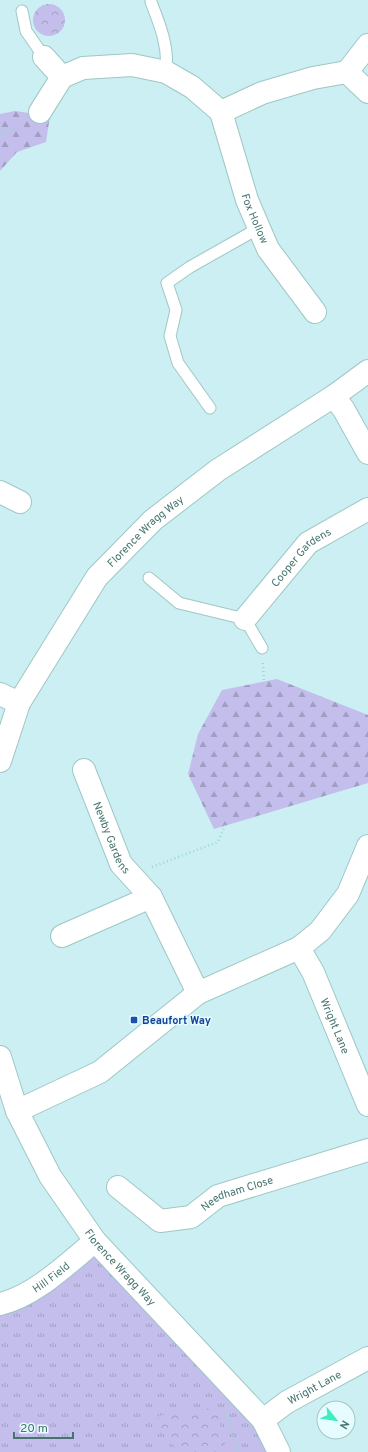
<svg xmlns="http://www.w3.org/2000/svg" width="368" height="1452" font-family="Overpass,sans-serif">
	<defs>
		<pattern id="grass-tufts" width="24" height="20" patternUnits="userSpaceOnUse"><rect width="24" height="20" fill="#c3beeb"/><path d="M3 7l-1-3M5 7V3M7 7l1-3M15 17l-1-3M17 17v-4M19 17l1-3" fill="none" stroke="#a09fc3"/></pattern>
		<pattern id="forest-firs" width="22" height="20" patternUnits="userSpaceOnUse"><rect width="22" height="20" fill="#c3beeb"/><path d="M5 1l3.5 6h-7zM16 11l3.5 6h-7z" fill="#a09fc3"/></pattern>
		<pattern id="park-crowns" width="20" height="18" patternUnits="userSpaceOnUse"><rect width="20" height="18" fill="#c3beeb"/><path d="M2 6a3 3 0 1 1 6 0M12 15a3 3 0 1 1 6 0" fill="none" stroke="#a09fc3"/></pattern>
	</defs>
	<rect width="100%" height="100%" fill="#e0fafd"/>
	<path fill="#cbeff2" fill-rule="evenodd" d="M0 0H368V1452H0ZM324 1408H348V1432H324Z"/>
	<path fill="url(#grass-tufts)" d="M95 1241 279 1452H0V1301Z"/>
	<path fill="url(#forest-firs)" d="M15 111 50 116 46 142 17 152 0 171V114Z
		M277 679 368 715V783L214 829 188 774 198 734 222 690Z"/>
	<path fill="url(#park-crowns)" d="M33 20a16 16 0 1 1 32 0a16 16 0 1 1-32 0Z
		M212 1408 218 1416 227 1452H186L174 1446 157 1424 158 1416Z"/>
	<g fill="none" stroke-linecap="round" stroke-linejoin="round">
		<defs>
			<path id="lane" d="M151 2C160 25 169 47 166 72
				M22 11 26 31 44 57
				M210 408 178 363 170 336 176 310 167 283 190 267 259 228
				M149 578 179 603 245 619 262 648"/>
			<g id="street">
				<path d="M44 57 62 77"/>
				<path d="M347 72 368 92"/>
				<path d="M40 112 62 77 83 68 132 65 166 72 192 87 221 112 262 93 313 78 347 72 368 45"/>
				<path id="s1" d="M221 112 247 200 268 249 315 312"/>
				<path d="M334 396 344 410 368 453"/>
				<path d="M0 492 20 502"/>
				<path id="s2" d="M245 619 308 543 368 509"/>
				<path d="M0 694 19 703"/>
				<path id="s3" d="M0 761 19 703 97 577 153 520 218 470 334 396 368 371"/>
				<path id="s4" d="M84 770 121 864 151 897 198 993"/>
				<path d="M62 936 151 897"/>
				<path id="s5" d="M299 948 313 972 368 1105"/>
				<path id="s6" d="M0 1057 17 1111 50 1176 95 1241 263 1420 279 1452"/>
				<path d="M17 1111 100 1072 198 993 299 948 320 931 348 894 368 846"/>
				<path id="s7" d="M118 1187 160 1221 191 1217 218 1196 368 1150"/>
				<path id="s8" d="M0 1304C35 1296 68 1263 95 1241"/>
				<path id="s9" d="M263 1420 287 1402 368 1358"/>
			</g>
		</defs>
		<use href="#lane" stroke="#9fc7c5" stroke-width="13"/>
		<use href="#street" stroke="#9fc7c5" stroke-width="24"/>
		<path stroke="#9ad8d2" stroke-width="2.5" stroke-dasharray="1 3" stroke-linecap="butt" d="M0 133 25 126
			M263 663 264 682
			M152 867 218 842 225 825
			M227 1412 228 1424 240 1452"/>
		<use href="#lane" stroke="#fff" stroke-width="11"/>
		<use href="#street" stroke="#fff" stroke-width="22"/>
	</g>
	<rect fill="#1a4fb4" stroke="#e7fcff" stroke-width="1.5" x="130" y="1016" width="8" height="8" rx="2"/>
	<g text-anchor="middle" stroke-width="3" stroke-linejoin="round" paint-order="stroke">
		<g font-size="11" fill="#46756f" stroke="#e7fcff">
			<text dy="4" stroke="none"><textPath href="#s1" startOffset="112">Fox Hollow</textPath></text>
			<text dy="4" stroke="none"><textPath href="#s3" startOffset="276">Florence Wragg Way</textPath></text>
			<text dy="4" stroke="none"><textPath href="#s2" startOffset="84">Cooper Gardens</textPath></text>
			<text dy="4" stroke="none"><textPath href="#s4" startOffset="73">Newby Gardens</textPath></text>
			<text dy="4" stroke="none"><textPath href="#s5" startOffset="86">Wright Lane</textPath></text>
			<text dy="4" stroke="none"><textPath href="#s7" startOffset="138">Needham Close</textPath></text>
			<text dy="4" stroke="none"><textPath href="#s6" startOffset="245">Florence Wragg Way</textPath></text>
			<text dy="4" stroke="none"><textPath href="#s8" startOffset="58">Hill Field</textPath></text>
			<text dy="4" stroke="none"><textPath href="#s9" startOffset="61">Wright Lane</textPath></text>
		</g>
		<g font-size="11" font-weight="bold" fill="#164399" stroke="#e7fcff" text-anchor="start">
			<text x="142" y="1024">Beaufort Way</text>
		</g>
	</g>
	<g transform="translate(336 1420) rotate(120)"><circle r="19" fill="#e7fcff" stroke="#a7c6c5"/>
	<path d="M0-3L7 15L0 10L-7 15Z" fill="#3eeec0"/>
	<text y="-6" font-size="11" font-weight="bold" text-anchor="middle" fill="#46756f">N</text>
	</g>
	<path d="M14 1432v6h59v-6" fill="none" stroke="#46756f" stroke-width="2"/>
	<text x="20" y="1432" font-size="12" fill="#46756f" stroke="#e7fcff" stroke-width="3" paint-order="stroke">20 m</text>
</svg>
